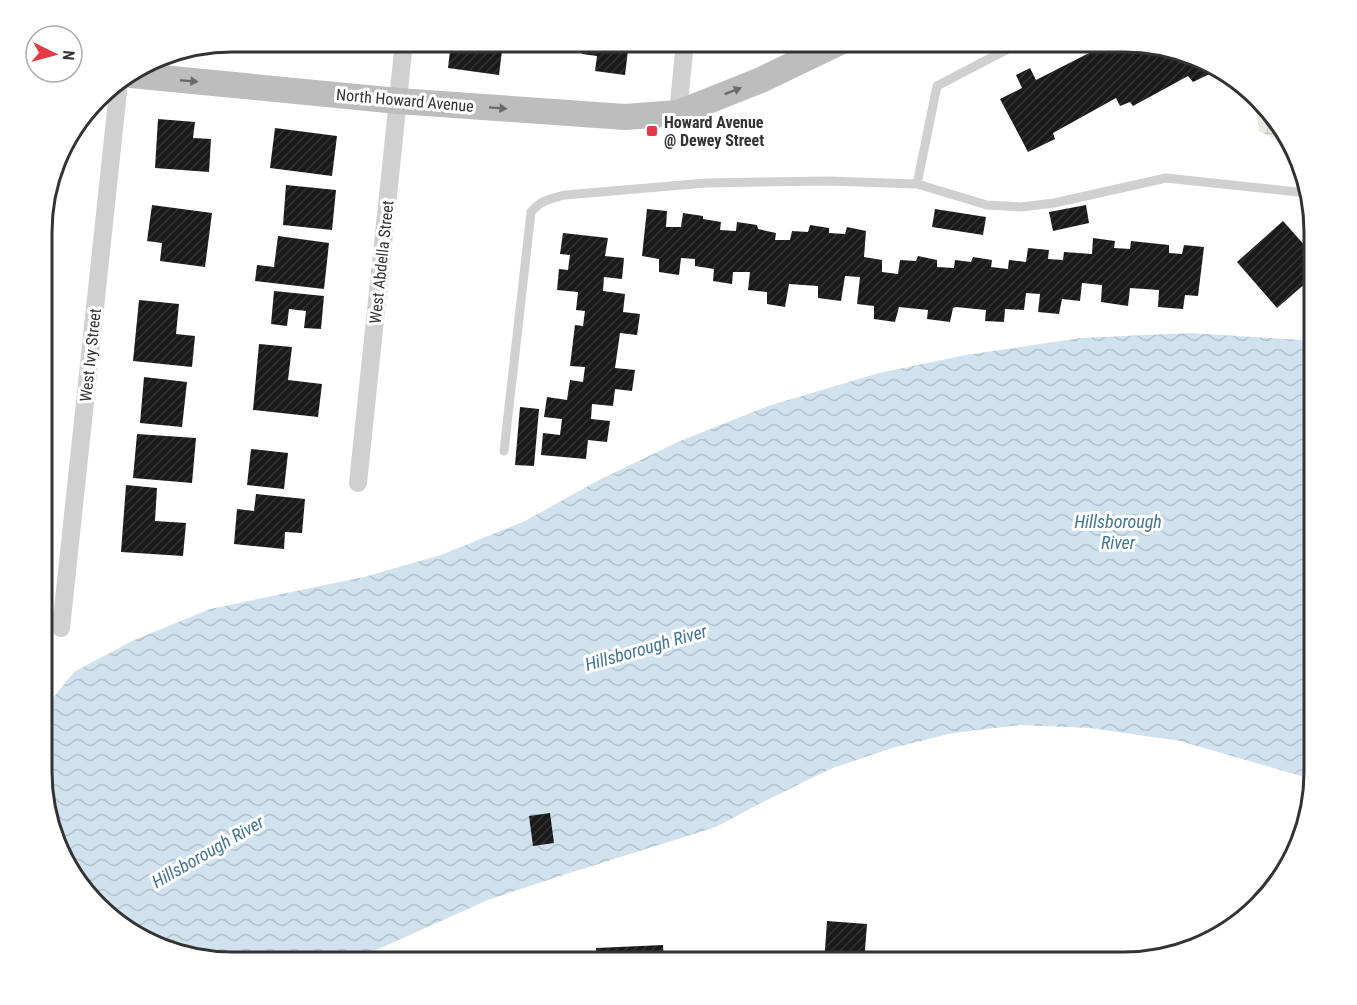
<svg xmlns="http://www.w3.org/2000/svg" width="1357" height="1005" font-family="'Roboto Condensed',sans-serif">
	<defs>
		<pattern id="wetland-marsh" width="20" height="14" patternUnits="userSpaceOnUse" patternTransform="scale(1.5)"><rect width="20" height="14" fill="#e6ecdf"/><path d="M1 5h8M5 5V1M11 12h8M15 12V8" fill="none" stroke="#c6cbc0"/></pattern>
		<pattern id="water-waves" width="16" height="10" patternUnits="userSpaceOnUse" patternTransform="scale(1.5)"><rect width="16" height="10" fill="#cfe2ee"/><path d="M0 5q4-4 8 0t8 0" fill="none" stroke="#b2c2cd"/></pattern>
		<pattern id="building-hatch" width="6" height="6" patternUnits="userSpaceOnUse" patternTransform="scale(1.5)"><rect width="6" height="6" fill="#1a1a1a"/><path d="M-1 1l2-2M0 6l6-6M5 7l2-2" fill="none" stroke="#333"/></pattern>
	</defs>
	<rect width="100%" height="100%" fill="#fff"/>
	<path fill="url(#wetland-marsh)" d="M1255 99 1295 148 1259 131Z"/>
	<path fill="url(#water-waves)" d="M1190 333 1315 341V780L1180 741 1090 728 1021 725 953 733 892 748 830 769 757 805 716 827 560 876 488 900 347 963H220L171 953 116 923 67 867 44 797V709L74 672 132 641 210 609 364 577 441 555 525 521 599 480 680 441 768 406 879 373 966 355 1081 338Z"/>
	<path fill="url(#building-hatch)" d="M451 42H503L499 75 448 68Z
		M583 42H629L625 75 595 71 597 56 582 54Z
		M1097 42H1137L1197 56 1220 69 1193 82 1188 76 1133 106 1130 102 1120 106 1116 98 1053 133 1055 139 1028 152 1000 99 1022 88 1016 75 1030 68 1036 80 1099 48Z
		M158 119 195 122 193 138 211 139 209 172 155 168Z
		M275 128 337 136 332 176 270 168Z
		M286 185 336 190 332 230 283 225Z
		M152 205 212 213 205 267 160 261 162 243 147 241Z
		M1086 205 1089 223 1053 231 1049 212Z
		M647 209 667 211 666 227H681L683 213 703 216V219L721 222 720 230 736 231 737 222 757 225 758 229 776 233 775 240H790L792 231 808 232 810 225 829 228V233L845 234 847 227 866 231 864 257 882 260V272L898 274 900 260 916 261 918 256 937 260V267L954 268 955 260 971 262 973 257 992 260 991 267 1008 269 1009 260 1026 262 1028 248 1049 250 1048 259 1063 260 1064 252 1092 254 1093 238 1115 241 1114 248 1130 249 1131 241 1169 245V253L1182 254 1184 245 1204 247 1198 296 1185 295 1183 309 1158 307 1159 290 1130 288 1128 306 1101 302 1102 285 1082 283 1080 301 1062 299 1059 314 1038 312 1040 294 1026 293 1024 310 1005 309 1004 322 985 321 986 310 956 307 953 308 950 322 927 319 928 310 899 307 895 322 874 319V306L857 304 860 277 845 276 841 301 818 298V286L789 284 785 307 767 304V292L748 290 750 272H733L732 284 713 281 714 269 695 266V259L681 258 679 275 659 272V259L642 256Z
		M935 209 986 217 983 235 932 227Z
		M1283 221 1315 257V275L1277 308 1237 262Z
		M563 233 608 238 605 256 624 258 622 279 604 277 603 291 625 294 623 312 640 314 637 335 620 333 615 368 635 370 632 391 615 389 613 406 592 404 591 419 610 421 607 442 588 440 586 459 541 455 543 433 560 435 562 419 544 417 547 397 567 400 570 380 583 382 585 367 570 366 575 325 583 326 585 311 576 310 578 292 557 290 559 269 568 270 570 255 560 254Z
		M278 236 329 243 324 289 255 281 257 265 274 267Z
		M274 291 324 296 321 329 304 328 306 311 289 309 287 326 271 324Z
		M139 300 179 304 176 334 195 336 192 367 133 361Z
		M259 344 292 347 288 380 322 384 318 417 253 410Z
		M144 377 187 382 182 427 140 423Z
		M520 407 539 409 534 466 515 465Z
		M137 434 196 438 192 483 133 478Z
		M251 449 288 453 284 489 247 485Z
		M126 485 157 488 155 521 186 523 183 556 121 552Z
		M256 494 305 499 302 533 285 532 284 549 234 544 237 509 254 511Z
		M550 813 554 843 533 846 529 816Z
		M827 921 867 924 864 963H824Z
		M663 945 664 963H597L596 948Z"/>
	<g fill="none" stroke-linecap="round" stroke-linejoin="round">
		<path stroke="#d0d0d0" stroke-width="9" d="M917 184 987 205 1021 207 1054 203 1166 178 1307 193
			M504 451 531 212C541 200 550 199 565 195L706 183 828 181 917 184 937 86 1021 42"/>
		<path stroke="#d0d0d0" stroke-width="18" d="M678 113 685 42
			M358 483 404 42
			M61 628 119 82"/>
		<path stroke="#bdbdbd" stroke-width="26" d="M131 75 398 101 625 117 678 113 761 80 840 42"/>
	</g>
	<defs><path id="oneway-solid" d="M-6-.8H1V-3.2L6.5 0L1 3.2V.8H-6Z" transform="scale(1.5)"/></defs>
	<g fill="#6a6a6a">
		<use href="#oneway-solid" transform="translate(189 81) rotate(5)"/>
		<use href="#oneway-solid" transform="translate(733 91) rotate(-21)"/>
		<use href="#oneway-solid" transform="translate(498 108) rotate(4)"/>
	</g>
	<rect fill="#e63946" stroke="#fff" stroke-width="2" x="646" y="125" width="12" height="12" rx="3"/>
	<g text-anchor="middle" stroke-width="6" stroke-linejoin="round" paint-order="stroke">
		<g font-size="16" fill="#333" stroke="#fff">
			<text transform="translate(405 100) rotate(5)" y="6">North Howard Avenue</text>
			<text transform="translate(381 262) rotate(-84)" y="6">West Abdella Street</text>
			<text transform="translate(90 355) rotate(-84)" y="6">West Ivy Street</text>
		</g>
		<g font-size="16" font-weight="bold" fill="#333" stroke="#fff" text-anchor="start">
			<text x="664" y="128">Howard Avenue<tspan x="664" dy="18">@ Dewey Street</tspan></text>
		</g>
		<g font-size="18" font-style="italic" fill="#3f7597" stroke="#fff">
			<text x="1118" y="528">Hillsborough<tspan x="1118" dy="21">River</tspan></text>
			<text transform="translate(646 648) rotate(-16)" y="6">Hillsborough River</text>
			<text transform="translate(208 852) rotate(-30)" y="6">Hillsborough River</text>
		</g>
	</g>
	<path d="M0 0H1357V1005H0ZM232 52H1124A180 180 0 0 1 1304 232V772A180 180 0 0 1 1124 952H232A180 180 0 0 1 52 772V232A180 180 0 0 1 232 52Z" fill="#fff" fill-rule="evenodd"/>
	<path fill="none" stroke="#333" stroke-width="3" d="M232 52H1124A180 180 0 0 1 1304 232V772A180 180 0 0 1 1124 952H232A180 180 0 0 1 52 772V232A180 180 0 0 1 232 52Z"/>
	<g transform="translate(54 54) rotate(95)"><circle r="28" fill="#ffffff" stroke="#adadad" stroke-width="1.5"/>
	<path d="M0-4.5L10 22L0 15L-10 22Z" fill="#e63946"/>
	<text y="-9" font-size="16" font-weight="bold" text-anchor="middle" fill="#333333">N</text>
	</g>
</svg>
